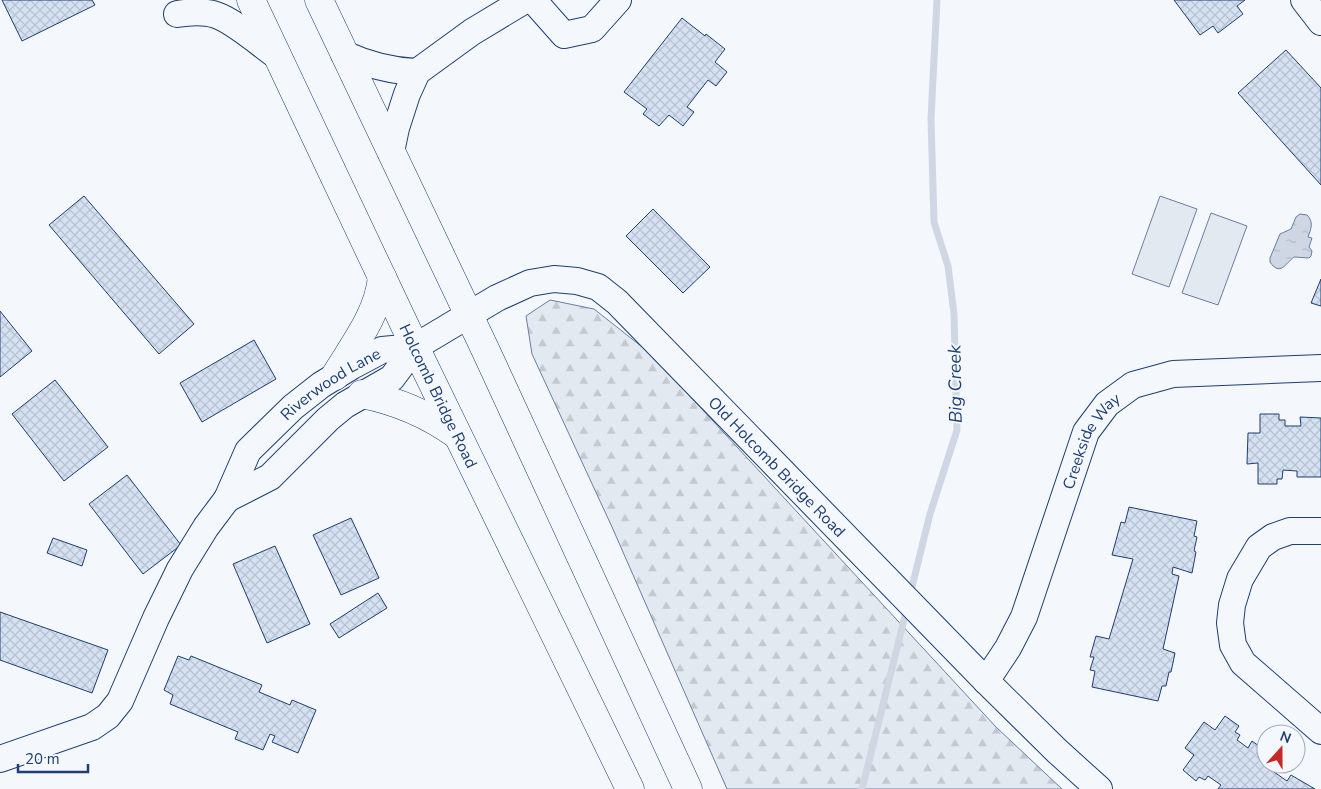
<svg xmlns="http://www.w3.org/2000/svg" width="1321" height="789" font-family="'Nunito Sans',sans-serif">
	<defs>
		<pattern id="forest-firs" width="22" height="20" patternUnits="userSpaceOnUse" patternTransform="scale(1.25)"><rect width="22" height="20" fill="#e3e9f0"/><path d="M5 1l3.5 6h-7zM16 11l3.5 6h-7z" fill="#c2c9d1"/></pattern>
		<pattern id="water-ripples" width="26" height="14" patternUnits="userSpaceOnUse" patternTransform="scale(1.25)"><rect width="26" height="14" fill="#cfd7e4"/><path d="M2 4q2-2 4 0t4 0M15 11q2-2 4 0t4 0" fill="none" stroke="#b1bac7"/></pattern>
		<pattern id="building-cross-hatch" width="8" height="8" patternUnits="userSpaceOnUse" patternTransform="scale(1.25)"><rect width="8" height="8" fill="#d5e0f0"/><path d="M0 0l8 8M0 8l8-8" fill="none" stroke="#b6c1d1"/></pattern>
	</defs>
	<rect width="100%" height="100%" fill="#f4f7fb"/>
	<path fill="url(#forest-firs)" stroke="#687fa3" d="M550 300 594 309 651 354 996 727 1062 789H727L612 527 532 354 526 316Z"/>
	<path fill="#e3e9f0" stroke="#687fa3" d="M1160 196 1197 209 1169 287 1132 274Z
		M1211 213 1247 226 1218 305 1182 293Z"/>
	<path fill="url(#water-ripples)" stroke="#687fa3" d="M1300 214 1307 215C1314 222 1311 229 1308 237L1312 238 1309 247 1312 251 1311 256 1309 258 1294 257C1286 263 1280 277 1270 262V258L1280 234 1291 229 1296 217Z"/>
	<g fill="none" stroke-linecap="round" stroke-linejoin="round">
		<path stroke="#cfd7e4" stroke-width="7" d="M910 595 930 514 957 430 954 314 948 266 934 222 931 119 937 0
			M862 789 907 608"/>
	</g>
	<path fill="url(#building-cross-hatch)" stroke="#1d3f73" d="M2 0H92L95 5 22 41Z
		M1174 0H1245L1237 6 1243 14 1218 33 1213 26 1200 35Z
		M682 18 705 36 706 34 725 49 715 62 727 72 716 86 708 80 687 107 694 112 683 126 669 115 659 126 643 114 647 109 624 92Z
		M1286 50 1321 88V185L1238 93Z
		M84 196 194 324 159 354 49 225Z
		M653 209 710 267 683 293 626 236Z
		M1321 279V306L1311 303Z
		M0 311 32 351 0 377Z
		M254 340 276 379 202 422 180 383Z
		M55 380 108 447 64 481 12 414Z
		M1260 414H1279V420H1285V426H1301L1300 417 1321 418V477H1297V471L1283 470 1282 479H1277V484H1258V463L1247 464 1248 433H1260Z
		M127 475 181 545 143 574 89 504Z
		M1129 507 1197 521 1194 536 1197 537 1194 551 1196 552 1192 573 1173 567 1172 574 1179 576 1163 649 1175 653 1171 672H1169L1166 686H1162L1158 701 1092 687 1095 671 1090 670 1094 657H1090L1096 636 1109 639 1133 559 1112 555 1121 522 1125 523Z
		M351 518 379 578 341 595 313 535Z
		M53 538 87 550 82 566 47 553Z
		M275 546 310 624 267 643 233 564Z
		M378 593 387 608 339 638 330 624Z
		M0 612 108 650 92 693 0 660Z
		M178 656 189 660 191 656 262 685 259 692 290 705 292 700 316 710 298 753 272 742 275 736 270 734 263 750 235 739 238 732 170 704 173 695 164 690Z
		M1225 716 1239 726 1235 732 1240 735 1237 740 1248 748 1252 741 1266 751V764L1279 765 1274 772 1287 781 1291 775 1315 789H1218L1221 785 1208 776 1205 780 1199 777 1196 781 1183 770 1194 755 1185 748 1204 722 1215 730Z"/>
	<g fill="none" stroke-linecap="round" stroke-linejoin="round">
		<defs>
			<g id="minor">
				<path d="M533 0 564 35 592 29 618 0"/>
				<path d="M1304 0 1321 22"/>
				<path d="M177 14C190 12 204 11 216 15 234 21 260 44 277 56"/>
				<path d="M344 54C368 65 391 71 417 72"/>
				<path d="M391 152 396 128 407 94 417 72 472 32 525 0"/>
				<path id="s1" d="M227 499 270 477 328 419 345 405 392 378 415 347 497 298 530 283 554 279 577 281 598 287 617 302 986 681 1057 751 1099 789"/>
				<path d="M1321 531H1290L1273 537 1259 547 1240 579 1232 605 1230 623 1233 645 1243 663 1321 731"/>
				<path id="s2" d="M986 681 1008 648 1024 617 1086 432 1107 404 1133 385 1173 374 1321 368"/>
				<path id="s3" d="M0 759 92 727 108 716 120 701 156 618 180 569 206 527 227 499 248 451 293 407 321 385 352 366 382 350 415 347"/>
			</g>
			<g id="major">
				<path id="s4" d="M251 0 415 347 630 789"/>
				<path d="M319 0 485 349 688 789"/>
				<path d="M335 376C353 346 379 313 382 277"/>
				<path d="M362 394C397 401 428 414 457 435"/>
			</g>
		</defs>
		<use href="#minor" stroke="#1d3f73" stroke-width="28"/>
		<use href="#major" stroke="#1d3f73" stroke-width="29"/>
		<use href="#minor" stroke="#f4f7fb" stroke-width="26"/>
		<use href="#major" stroke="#f4f7fb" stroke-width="28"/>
	</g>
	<g text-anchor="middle" stroke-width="4" stroke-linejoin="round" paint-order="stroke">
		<g font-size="16" fill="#1d3f73" stroke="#f4f7fb">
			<text dy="6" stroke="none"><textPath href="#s3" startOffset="525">Riverwood Lane</textPath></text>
			<text dy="6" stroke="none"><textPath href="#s4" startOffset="438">Holcomb Bridge Road</textPath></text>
			<text dy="6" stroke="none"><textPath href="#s2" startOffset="264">Creekside Way</textPath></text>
			<text dy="6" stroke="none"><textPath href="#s1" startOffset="700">Old Holcomb Bridge Road</textPath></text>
		</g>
		<g font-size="18" font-style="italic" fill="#1d3f73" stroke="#f4f7fb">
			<text transform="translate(955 384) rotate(-91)" y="6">Big Creek</text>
		</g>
	</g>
	<g transform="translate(1281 749) rotate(21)"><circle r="24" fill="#f4f7fb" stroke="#9eadc5"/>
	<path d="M0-4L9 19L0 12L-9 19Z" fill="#c62828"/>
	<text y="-8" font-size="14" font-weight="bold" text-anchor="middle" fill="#1d3f73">N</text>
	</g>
	<path d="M18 764v8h70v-8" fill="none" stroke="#1d3f73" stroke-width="2.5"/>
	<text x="25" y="764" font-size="15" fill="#1d3f73" stroke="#f4f7fb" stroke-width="4" paint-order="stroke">20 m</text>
</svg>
